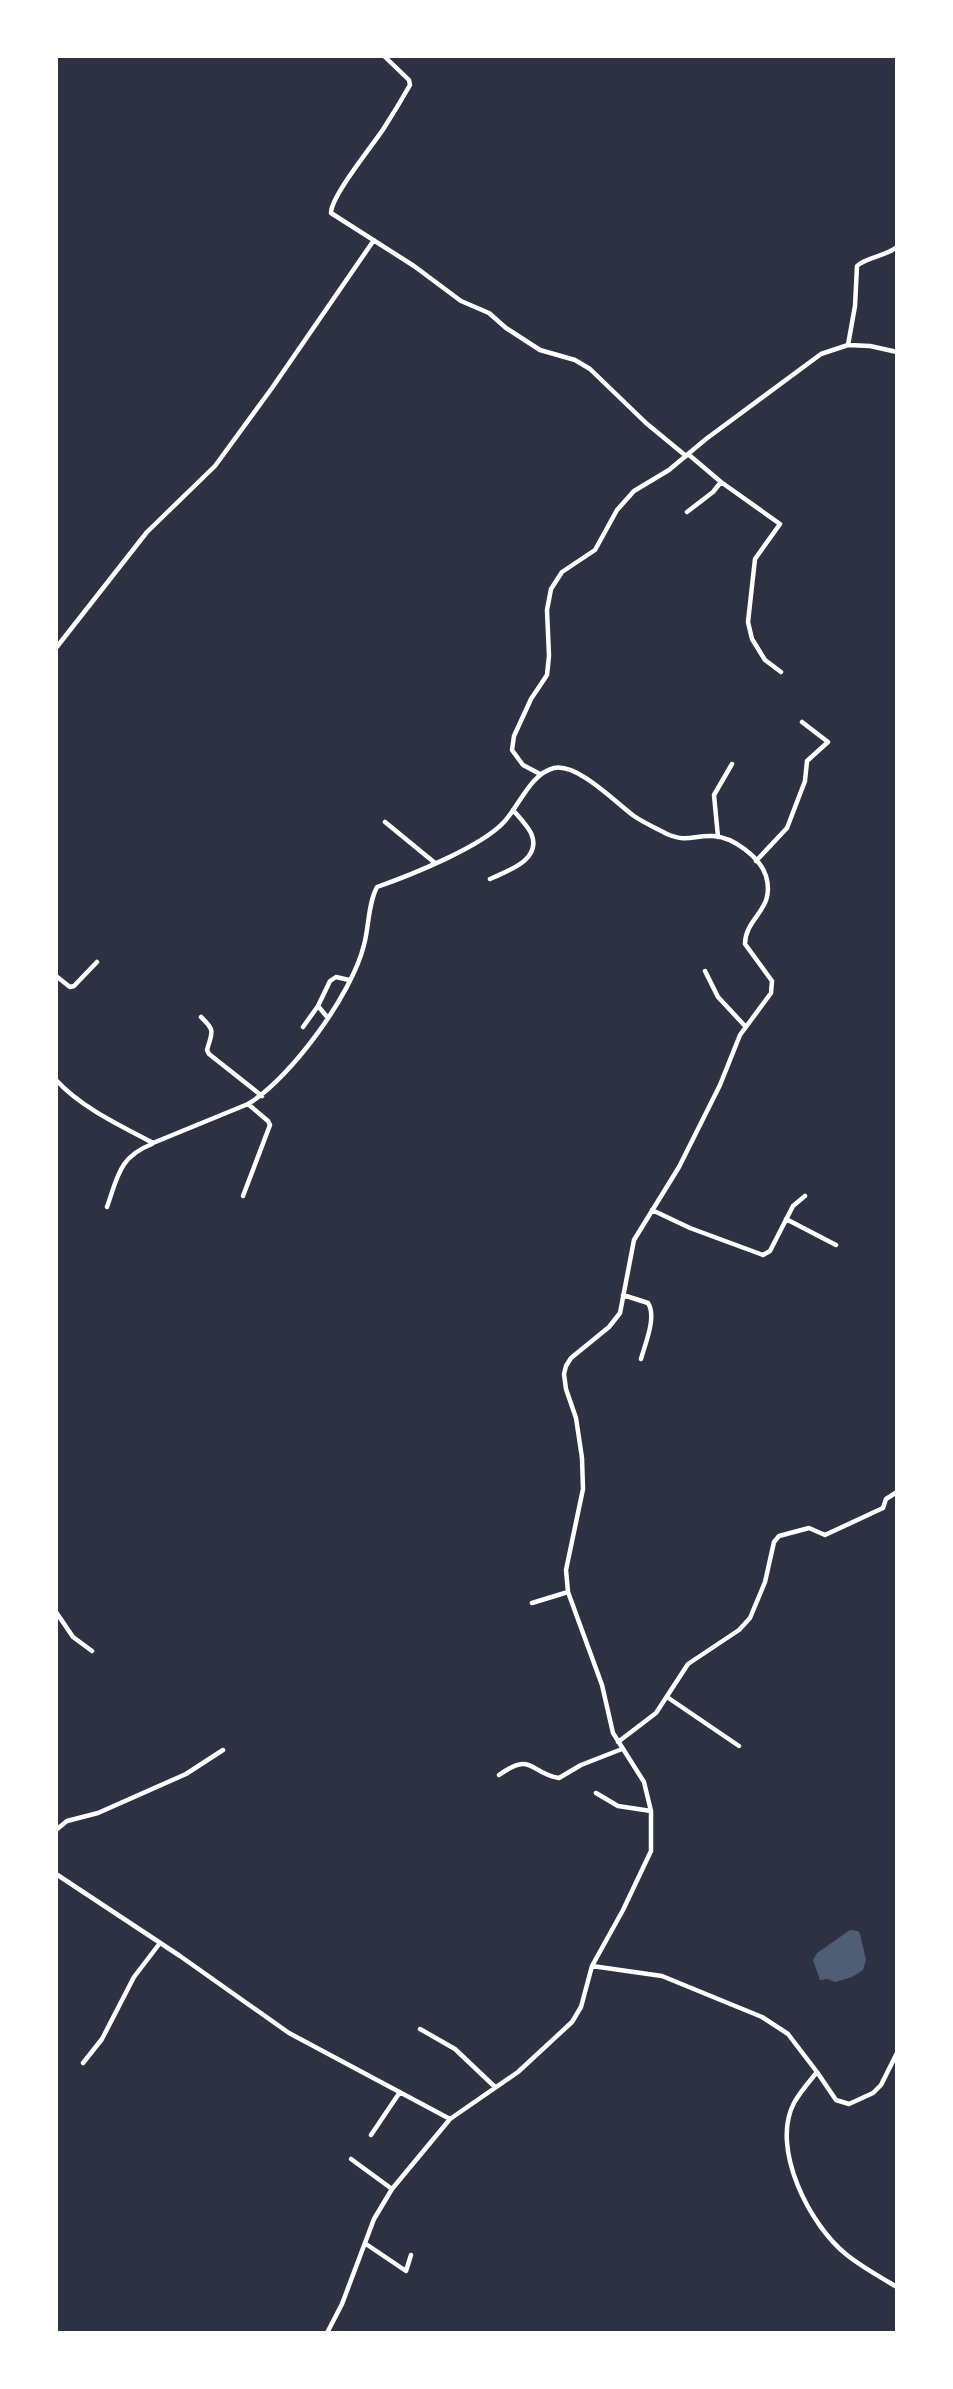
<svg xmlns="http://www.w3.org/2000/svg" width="953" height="2389" font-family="'Sofia Sans Condensed',sans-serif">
	<rect width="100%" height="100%" fill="#2d3142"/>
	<path fill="#4f5d75" d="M850 1930 858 1931 860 1934 866 1960 863 1970 852 1977 835 1982 828 1979 820 1980 813 1960 817 1953Z"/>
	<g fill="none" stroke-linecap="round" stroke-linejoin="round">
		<path stroke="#fff" stroke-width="4.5" d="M384 56 409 80 410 85C402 99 393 114 384 128 373 145 331 196 331 213L414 266 461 301 489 313 506 328 540 350 575 360 590 369 646 423 686 456
			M848 345 855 306 857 266C866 257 884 257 897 247
			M721 482 780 524 755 559 748 622 752 639 765 660 781 672
			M687 512 713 492 721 482 688 454
			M56 648 147 532 215 466 272 388 374 240
			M540 774 523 765 512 750 514 736 531 699 547 675 549 656 547 610 551 589 562 572 595 550 617 510 634 491 669 470 706 439 821 354 848 345 870 346 897 352
			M385 822 435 863
			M718 837 714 795 732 764
			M756 861 787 828 805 781 807 761 828 742 802 722
			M490 879C507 871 543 860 531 833 527 825 519 817 513 810
			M705 971 718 997 745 1026
			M56 976 70 987 74 986 97 962
			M201 1017C216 1031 212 1032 207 1050L209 1054 262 1096
			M328 1018 318 1006 330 981 336 977 349 980
			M303 1027 318 1006
			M56 1080C82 1108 119 1125 153 1143L248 1104C291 1078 352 994 364 945 369 927 368 904 377 887 411 875 481 847 504 822 520 805 530 774 554 768 578 763 616 803 634 816 644 823 656 828 667 834 688 843 693 835 713 836 733 837 760 857 766 876 776 910 745 917 745 944L772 981 771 993 740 1035 720 1085 679 1167 634 1240 620 1313 609 1327 571 1358 566 1366 564 1374 566 1389 576 1418 582 1458 583 1489 566 1570 568 1592 602 1685 613 1733 644 1782 651 1811V1851L623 1910 592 1966
			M243 1196 270 1125 268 1121 248 1104
			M107 1207C118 1176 119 1157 152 1144
			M652 1210 690 1228 763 1255 770 1251 793 1206 805 1196
			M786 1219 836 1245
			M623 1295 648 1303C657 1317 645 1344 641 1359
			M532 1603 568 1592
			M56 1612 73 1637 92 1651
			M667 1697 739 1746
			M618 1742 656 1713 688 1664 739 1630 750 1618 765 1582 774 1542 779 1536 809 1528 825 1535 883 1508 886 1499 897 1492
			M499 1775C533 1751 529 1773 559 1778L581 1765 622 1749
			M596 1793 618 1806 651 1811
			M56 1830 67 1821 98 1813 186 1774 223 1750
			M56 1874 180 1956 289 2033 450 2119
			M420 2029 455 2049 495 2087
			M897 2053 881 2085 873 2093 849 2104 836 2100 817 2072C809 2082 800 2092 794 2103 770 2148 810 2226 847 2255 862 2267 880 2277 897 2287
			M83 2063 102 2039 134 1977 160 1943
			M371 2135 400 2092
			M351 2159 392 2189
			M366 2244 406 2271 411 2255
			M327 2333 342 2304 374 2219 392 2189 450 2119 518 2072 572 2022 581 2007 592 1966 662 1976 762 2017 788 2034 817 2072"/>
	</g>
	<rect width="953" height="2389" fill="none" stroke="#ffffff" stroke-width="116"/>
</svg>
